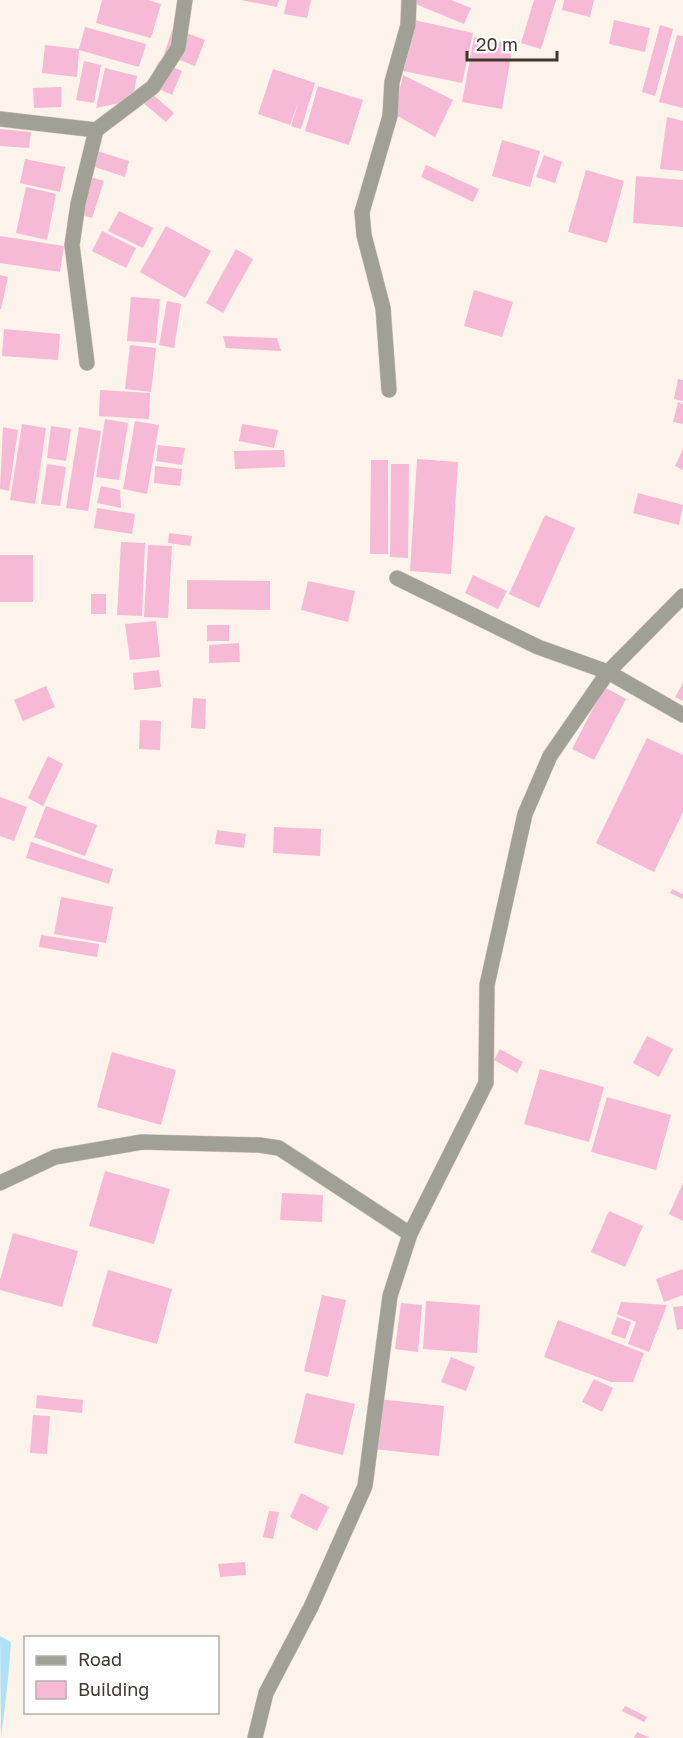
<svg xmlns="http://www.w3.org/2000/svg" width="683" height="1738" font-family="'Golos Text',sans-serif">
	<rect width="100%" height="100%" fill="#fcf3ea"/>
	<path fill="#afe1f6" d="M0 1636 11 1642C9 1675 5 1706 1 1738Z"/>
	<path fill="#f6bad7" d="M102 0H148L161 4 151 38 96 23Z
		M241 0H279L277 7Z
		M287 0H311L307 18 284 14Z
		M414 0H451L471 8 464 24 413 3Z
		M534 0H556L541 49 521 43Z
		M564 0H594L590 17 562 10Z
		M414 20 473 33 462 83 403 71Z
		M614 20 650 28 645 52 609 44Z
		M660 25 673 29 655 96 642 92Z
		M85 27 146 44 139 67 79 50 77 77 42 73 45 45 79 49Z
		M173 28 205 40 195 66 164 54Z
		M677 35 683 36V108L659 102Z
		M474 37 513 44 502 109 462 102Z
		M84 61 101 65 94 103 76 100Z
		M159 61 182 71 172 95 148 84Z
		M105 68 137 76 134 91 119 103 96 108Z
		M273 69 315 83 301 129 291 126 298 103 290 125 258 114Z
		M403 75 453 100 435 137 394 114Z
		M318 86 363 100 349 145 305 131Z
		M61 87V107L34 108 33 88Z
		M150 92 174 113 166 122 142 102Z
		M667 117 683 121V171L660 169Z
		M0 129 31 132 29 148 0 146Z
		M502 140 540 151 530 187 492 176Z
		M97 151 129 161 125 177 92 166Z
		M544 155 562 162 555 183 536 177Z
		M25 159 65 167 60 192 20 183Z
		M426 165 479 189 473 202 421 177Z
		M586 170 624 181 607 243 568 232Z
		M84 175 104 181 92 218 73 212Z
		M636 176 683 180V227L633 223Z
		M26 187 56 194 47 240 16 233Z
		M119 211 153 228 143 248 108 231Z
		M166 226 211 251 185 298 140 272Z
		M102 231 136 248 126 268 92 251Z
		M0 236 64 246 60 272 0 263Z
		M236 249 253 259 223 313 206 303Z
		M0 275 8 277 1 309H0Z
		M474 290 513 302 502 337 464 326Z
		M131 297 160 299 156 343 127 341Z
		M167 301 181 304 174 348 159 345Z
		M4 329 60 334 58 360 2 356Z
		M223 336 277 338 281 351 226 348Z
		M130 345 156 348 151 392 125 389Z
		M678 379 683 380V401L674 399Z
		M100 390 150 393 149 419 99 416Z
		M678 402 683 404V424L673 422Z
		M105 419 128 423 119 480 96 477Z
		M135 421 159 425 147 494 123 489Z
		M22 424 46 428 35 504 10 500Z
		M242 424 278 430 274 448 239 441Z
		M51 426 71 429 66 461 47 458Z
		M3 427 18 430 9 491 0 489Z
		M79 427 101 431 88 511 66 508Z
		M158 445 185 448 182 465 156 461Z
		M683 449V470L675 466Z
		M284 450 285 467 235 469 234 451Z
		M417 459 458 462 451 574 410 571Z
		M371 460H388V554H370Z
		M47 464 66 467 60 506 41 504Z
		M391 464H409L408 558 390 557Z
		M155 466 182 469 180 486 154 483Z
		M101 486 120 490 121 508 97 503Z
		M638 493 683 505 679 525 633 513Z
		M97 508 135 514 132 534 94 528Z
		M545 515 575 528 539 608 509 594Z
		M169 533 192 536 190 546 168 543Z
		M121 542 145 543 142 616 117 615Z
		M148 545 172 546 168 618 144 617Z
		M0 555H33V602H0Z
		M473 575 507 591 498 609 465 593Z
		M187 580 270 581V610L187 609Z
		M308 581 355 591 348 622 301 610Z
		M91 594H106V614H91Z
		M156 621 160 657 130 660 125 624Z
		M207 625H229V641H207Z
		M239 643 240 662 209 663V645Z
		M159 670 161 687 134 690 133 673Z
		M683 683V701L675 697Z
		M46 686 55 707 23 721 14 700Z
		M604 687 626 699 594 760 572 749Z
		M193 698 206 699 205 729 191 728Z
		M140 720 161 721 160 750 139 749Z
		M647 738 683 755V812L654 872 596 843Z
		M48 756 63 764 43 806 28 798Z
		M0 797 27 807 14 841 0 836Z
		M46 806 97 825 85 856 34 837Z
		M274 827 321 829 320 856 273 853Z
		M217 830 246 834 244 848 215 844Z
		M31 842 113 869 109 884 26 858Z
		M672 889 683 894V899L670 893Z
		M61 897 113 907 106 943 54 934Z
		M41 935 99 944 97 957 39 947Z
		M647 1036 673 1049 659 1077 633 1063Z
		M500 1049 523 1062 517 1073 494 1060Z
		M112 1052 176 1070 161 1125 97 1107Z
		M540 1069 604 1087 589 1142 524 1124Z
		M607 1097 671 1115 656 1170 591 1152Z
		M105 1171 170 1189 154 1244 89 1226Z
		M683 1183V1221L669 1214Z
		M282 1193 323 1195 322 1222 280 1220Z
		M609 1211 643 1226 625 1267 591 1252Z
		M13 1233 78 1251 62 1307 0 1290V1280Z
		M683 1269V1295L664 1302 656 1279Z
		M108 1270 172 1289 157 1344 92 1326Z
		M322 1295 346 1300 328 1377 304 1371Z
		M426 1301 480 1305 477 1353 423 1349Z
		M621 1302 667 1305 649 1352 628 1344 636 1322 617 1314Z
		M401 1303 422 1305 418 1352 395 1349Z
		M683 1306V1329L677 1330 673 1307Z
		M617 1317 631 1322 625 1339 611 1334Z
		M558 1320 644 1353 633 1382H611L544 1357Z
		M451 1357 475 1367 466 1391 441 1382Z
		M594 1379 613 1388 602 1412 582 1402Z
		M306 1393 355 1404 343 1455 294 1443Z
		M37 1395 83 1400 82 1413 36 1408Z
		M378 1399 444 1406 439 1456 373 1449Z
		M33 1415 50 1416 47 1454 30 1453Z
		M301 1493 329 1507 317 1531 290 1517Z
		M269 1511 279 1512 273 1539 263 1537Z
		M245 1562 246 1575 220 1577 218 1564Z
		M625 1706 647 1717 644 1722 622 1711Z
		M637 1732 650 1738H634Z"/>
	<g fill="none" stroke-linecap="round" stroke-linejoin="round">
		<defs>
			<path id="minor" d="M0 119 96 130
				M87 363 72 245 78 204 96 130 153 87 178 48 185 0
				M389 390 383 308 364 235 362 212 390 116 392 82 408 25 409 0
				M397 578 538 647 608 672 683 715
				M0 1183 55 1157 142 1142 259 1145 279 1148 410 1234
				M255 1738 266 1693 311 1607 365 1486 390 1296 410 1234 486 1083 487 985 525 814 550 756 608 672 683 596"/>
		</defs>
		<use href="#minor" stroke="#d6cdc4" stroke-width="16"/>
		<use href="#minor" stroke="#a1a094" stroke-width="15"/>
	</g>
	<rect x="24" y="1636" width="195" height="78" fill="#ffffff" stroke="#b3afab" stroke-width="1.5"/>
	<rect x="36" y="1656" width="30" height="9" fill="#a1a094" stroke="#b3afab" stroke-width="1.5"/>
	<text x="78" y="1666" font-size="18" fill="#40362e">Road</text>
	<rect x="36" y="1681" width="30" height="18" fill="#f6bad7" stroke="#b3afab" stroke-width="1.5"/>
	<text x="78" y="1696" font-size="18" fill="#40362e">Building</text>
	<path d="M467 51v9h90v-9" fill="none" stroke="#40362e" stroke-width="3"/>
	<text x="476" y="51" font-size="18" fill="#40362e" stroke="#ffffff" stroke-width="4.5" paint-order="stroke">20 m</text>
</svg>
